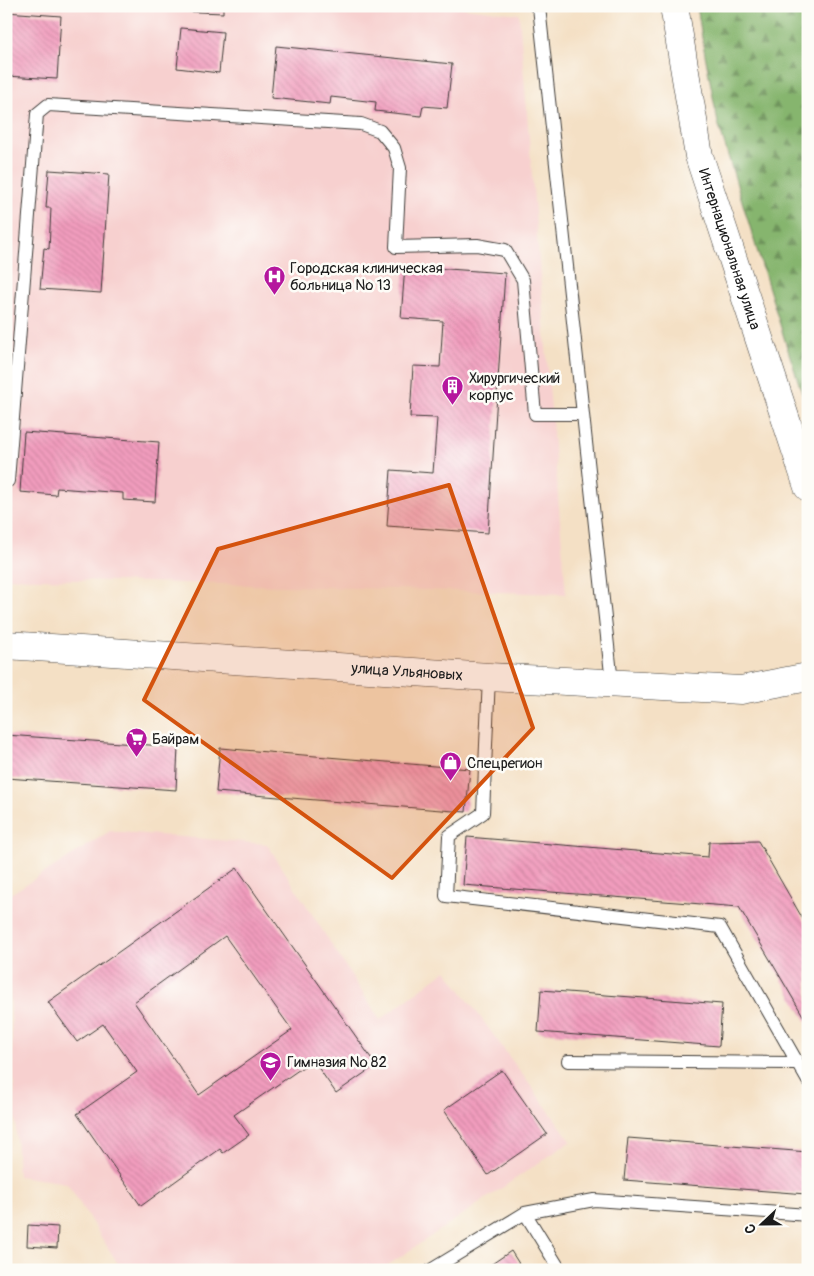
<svg xmlns="http://www.w3.org/2000/svg" width="814" height="1276" font-family="Pangolin,sans-serif">
	<defs>
		<pattern id="forest-firs" width="22" height="20" patternUnits="userSpaceOnUse" patternTransform="scale(1.25)"><rect width="22" height="20" fill="#86b56e"/><path d="M5 1l3.5 6h-7zM16 11l3.5 6h-7z" fill="#6d925a"/></pattern>
		<pattern id="building-back-hatch" width="6" height="6" patternUnits="userSpaceOnUse" patternTransform="scale(1.25)"><rect width="6" height="6" fill="#f19cbd"/><path d="M-1 5l2 2M0 0l6 6M5-1l2 2" fill="none" stroke="#ce86a2"/></pattern>
	</defs>
	<rect width="100%" height="100%" fill="#fdfcf7"/>
	<filter id="ink" filterUnits="userSpaceOnUse"><feTurbulence type="fractalNoise" baseFrequency=".02" numOctaves="2"/><feDisplacementMap in="SourceGraphic" scale="10" xChannelSelector="R" yChannelSelector="G"/><feConvolveMatrix kernelMatrix="1 2 1 2 8 2 1 2 1" color-interpolation-filters="sRGB"/></filter>
	<filter id="wash" filterUnits="userSpaceOnUse"><feTurbulence type="fractalNoise" baseFrequency=".0096" numOctaves="4" result="noise"/><feDisplacementMap in="SourceGraphic" scale="20" xChannelSelector="R" yChannelSelector="G"/><feGaussianBlur stdDeviation="1.12" result="paint"/><feColorMatrix in="noise" values="0 0 0 0 0 0 0 0 0 0 0 0 0 0 0 0 0 1.4 0 .05"/><feComposite in="paint" operator="in"/></filter>
	<g filter="url(#wash)">
		<rect width="100%" height="100%" fill="#f4e0c5"/>
		<path fill="#f7d0cf" d="M6 6H446L519 14 566 594 6 578Z
			M110 831 267 844 380 1020 446 970 571 1141 381 1270H122L67 1183 18 1176 6 897Z"/>
		<path fill="url(#forest-firs)" stroke="#516845" d="M697 6H808V411L786 344 718 123 703 44Z"/>
		<g id="blocks">
			<path fill="url(#building-back-hatch)" fill-rule="evenodd" d="M175 6H223V13L175 11Z
				M6 12 61 16 57 79 6 76Z
				M181 28 223 32 219 73 177 68Z
				M276 46 452 64 447 108 423 106 421 116 375 111 376 102 331 97 330 104 271 98Z
				M49 170 109 174 101 293 40 289 44 248 49 249 51 208H46Z
				M405 266 505 273 488 533 387 526 391 470 433 473 437 418 410 417 413 366 440 367 443 321 401 318Z
				M24 432 159 442 155 502 123 500V493L57 488 56 495 20 492Z
				M6 735 178 747 176 790 6 778Z
				M220 748 470 769 466 812 216 792Z
				M467 837 708 857 709 842 758 841 808 928V1024L739 907 463 885Z
				M237 868 376 1065 336 1093 313 1060 234 1115 249 1135 223 1153 220 1149 141 1206 77 1114 137 1072 103 1024 77 1042 48 1002ZM225 936 292 1030 199 1095 134 1002Z
				M541 990 722 1004 719 1046 538 1032Z
				M502 1070 547 1134 488 1175 444 1110Z
				M628 1138 808 1152 806 1194 624 1180Z
				M28 1225 58 1227 57 1248 27 1246Z
				M511 1251 523 1270H483Z"/>
		</g>
	</g>
	<g filter="url(#ink)">
		<use href="#blocks" fill-opacity="0" stroke="#3c3935" stroke-width="1"/>
		<g fill="none" stroke-linecap="round" stroke-linejoin="round">
			<defs>
				<path id="service" d="M535 6 539 7 612 683
					M8 481 37 114 48 105 361 124 380 131 394 148 400 168 396 247 477 245 505 250 523 280 535 414H583
					M489 677 483 813 449 836 446 896 720 927 808 1081
					M568 1061 797 1063
					M525 1213 594 1200 808 1215
					M431 1270 525 1213 560 1270"/>
				<g id="secondary">
					<path id="s1" d="M674 6 699 156 808 487"/>
					<path id="s2" d="M6 645 489 677 741 690 808 677"/>
				</g>
			</defs>
			<use href="#service" stroke="#3c3935" stroke-width="14"/>
			<use href="#secondary" stroke="#3c3935" stroke-width="29"/>
			<use href="#service" stroke="#fff" stroke-width="12"/>
			<use href="#secondary" stroke="#fff" stroke-width="28"/>
		</g>
	</g>
	<path fill="#d4530e" fill-opacity="0.2" stroke="#d4530e" stroke-width="4" stroke-linejoin="round" d="M449 485 533 728 392 878 144 700 218 549Z"/>
	<defs>
		<symbol id="hospital-pin" viewBox="-11 -11 22 30"><path d="M0 17L-7.5 6A9.5 9.5 0 1 1 7.5 6Z" fill="#b5179e" stroke="#fdfcf7"/><path d="M-5-5h3v3.5h4V-5h3V5h-3V1.5h-4V5h-3Z" fill="#fff"/></symbol>
		<symbol id="building-pin" viewBox="-11 -11 22 30"><path d="M0 17L-7.5 6A9.5 9.5 0 1 1 7.5 6Z" fill="#b5179e" stroke="#fdfcf7"/><path d="M-4-6H4V6H1V3H-1V6H-4ZM-2.5-4.3h1.7v1.8h-1.7ZM.8-4.3h1.7v1.8H.8ZM-2.5-1h1.7V.8h-1.7ZM.8-1h1.7V.8H.8Z" fill="#fff"/></symbol>
		<symbol id="supermarket-pin" viewBox="-11 -11 22 30"><path d="M0 17L-7.5 6A9.5 9.5 0 1 1 7.5 6Z" fill="#b5179e" stroke="#fdfcf7"/><path d="M-6-5.5h2.5l.6 2H6L4.5 2H-2.5L-4.4-4H-6ZM-1.5 3.2a1.3 1.3 0 1 0 .1 0ZM3 3.2a1.3 1.3 0 1 0 .1 0Z" fill="#fff"/></symbol>
		<symbol id="shop-pin" viewBox="-11 -11 22 30"><path d="M0 17L-7.5 6A9.5 9.5 0 1 1 7.5 6Z" fill="#b5179e" stroke="#fdfcf7"/><path d="M-5-2.5h2.3a2.7 3.5 0 0 1 5.4 0H5L5.5 6h-11ZM-1.5-2.5h3a1.5 2.3 0 0 0-3 0Z" fill="#fff"/></symbol>
		<symbol id="school-pin" viewBox="-11 -11 22 30"><path d="M0 17L-7.5 6A9.5 9.5 0 1 1 7.5 6Z" fill="#b5179e" stroke="#fdfcf7"/><path d="M0-5L7-2L0 1L-7-2ZM-4 1L0 2.5L4 1V4Q0 6-4 4Z" fill="#fff"/></symbol>
	</defs>
	<g fill-rule="evenodd">
		<use href="#hospital-pin" x="262" y="264" width="25" height="34"/>
		<use href="#building-pin" x="440" y="374" width="25" height="34"/>
		<use href="#supermarket-pin" x="124" y="726" width="25" height="34"/>
		<use href="#shop-pin" x="438" y="750" width="25" height="34"/>
		<use href="#school-pin" x="258" y="1050" width="25" height="34"/>
	</g>
	<g text-anchor="middle" stroke-width="5" stroke-linejoin="round" paint-order="stroke">
		<g font-size="15" fill="#1c1c1c" stroke="#fdfcf7">
			<text dy="5" stroke="none"><textPath href="#s1" startOffset="250">Интернациональная улица</textPath></text>
			<text dy="5" stroke="none"><textPath href="#s2" startOffset="402">улица Ульяновых</textPath></text>
		</g>
		<g font-size="15" fill="#1c1c1c" stroke="#fdfcf7" text-anchor="start">
			<text x="290" y="273">Городская клиническая<tspan x="290" dy="17">больница № 13</tspan></text>
			<text x="469" y="383">Хирургический<tspan x="469" dy="17">корпус</tspan></text>
			<text x="152" y="744">Байрам</text>
			<text x="467" y="768">Спецрегион</text>
			<text x="287" y="1067">Гимназия № 82</text>
		</g>
	</g>
	<rect width="814" height="1276" fill="none" stroke="#fdfcf7" stroke-width="25"/>
	<g transform="translate(762 1224) rotate(248)" stroke="#fdfcf7" stroke-width="4" paint-order="stroke">
	<path d="M0-4L9 19L0 12L-9 19Z" fill="#1c1c1c"/>
	<text y="-8" font-size="14" font-weight="bold" text-anchor="middle" fill="#1c1c1c">С</text>
	</g>
</svg>
